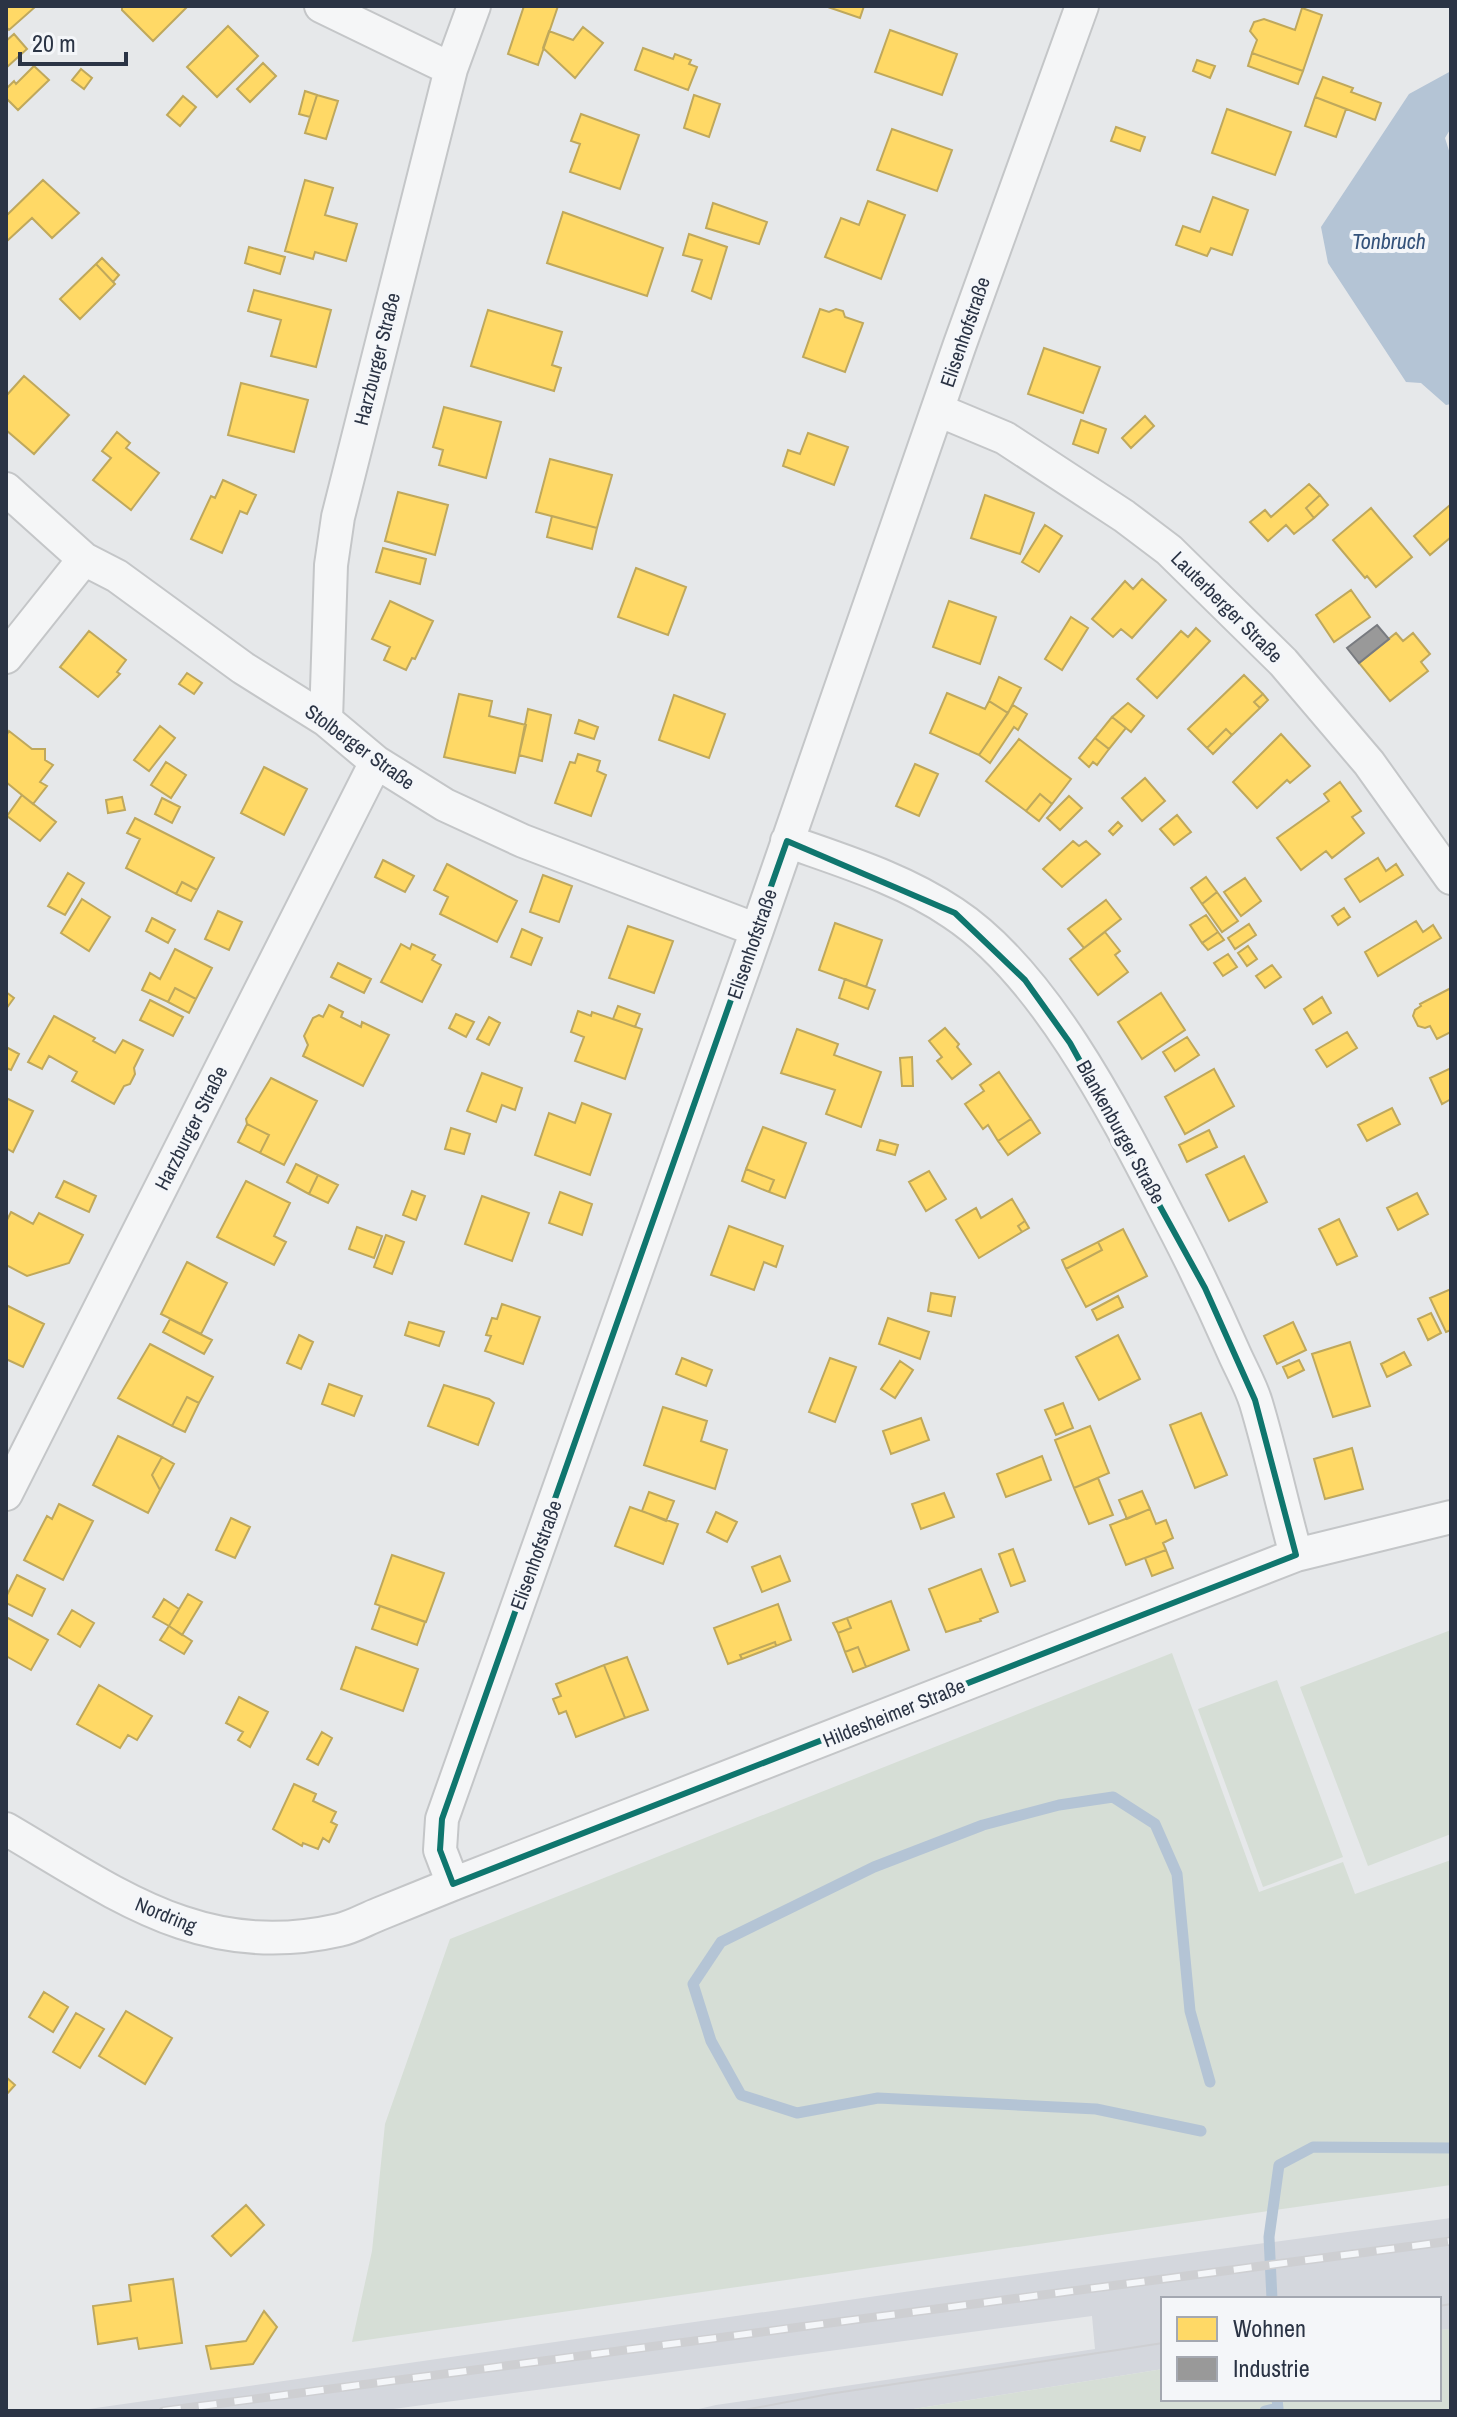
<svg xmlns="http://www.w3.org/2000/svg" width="1457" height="2417" font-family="'Archivo Narrow',sans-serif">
	<rect width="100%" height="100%" fill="#e6e8ea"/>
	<path fill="#d4d7dd" d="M1451 2218V2329L1439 2330V2299H1163V2369L901 2411H690L716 2405 1095 2349 1092 2316 378 2411H75L939 2287Z"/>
	<path fill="#d6ded6" d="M1451 1630V1834L1368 1866 1300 1687Z
		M1172 1653 1259 1892 1343 1862 1355 1894 1451 1860V2185L352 2342 372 2251 385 2124 450 1939Z
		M1277 1680 1343 1857 1263 1887 1198 1709Z
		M1451 2329V2411H901L1163 2369V2399H1439V2330Z"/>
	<path fill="#b4c4d5" d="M1451 71V128L1445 138 1451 157V404L1446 405 1421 383 1406 382 1328 263 1321 227 1409 94Z"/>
	<path fill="#ffd966" stroke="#bfa85c" stroke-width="2" d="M6 6H34L35 7 9 30 6 27Z
		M122 6H188L153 41 122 10Z
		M524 6H558L538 65 508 54Z
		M825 6H864L860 18Z
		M1302 8 1322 15 1303 71 1252 53 1257 40 1250 31 1254 22 1264 19 1295 30Z
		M228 26 258 56 217 97 187 67Z
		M583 27 603 43 575 78 543 48 549 31 573 40Z
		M890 30 957 54 942 95 875 72Z
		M14 34 27 49 6 68V41Z
		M643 48 673 59 675 54 691 60 689 64 697 67 688 90 635 70Z
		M1252 53 1303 71 1298 84 1248 66Z
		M1197 60 1215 66 1210 78 1193 71Z
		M263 63 276 76 250 102 237 89Z
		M34 66 49 80 18 110 6 98V89L14 81 16 84Z
		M81 69 92 78 84 89 72 80Z
		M1323 77 1353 88 1351 92 1381 103 1375 120 1315 97Z
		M305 91 317 95 310 117 299 114Z
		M317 95 338 101 326 139 305 133Z
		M694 95 720 104 709 137 684 128Z
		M183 96 196 107 180 126 167 115Z
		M1315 97 1346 109 1336 137 1305 126Z
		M1227 109 1291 132 1275 175 1212 153Z
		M581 114 639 135 620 189 570 172 580 144 571 141Z
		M1116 127 1145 137 1140 151 1111 141Z
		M892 129 952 150 937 191 877 170Z
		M43 180 79 213 52 238 32 218 6 242V216Z
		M305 180 333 188 325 215 357 224 346 261 315 252 313 259 285 251Z
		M1213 197 1248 210 1232 255 1211 248 1207 256 1176 245 1183 226 1200 232Z
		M868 201 905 215 881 279 825 257 841 218 859 225Z
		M713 203 767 222 759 244 706 228Z
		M563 212 663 248 647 296 547 263Z
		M689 234 727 247 711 299 692 291 702 260 683 255Z
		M249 247 285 257 280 274 245 263Z
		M102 258 119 275 113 282 96 264Z
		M96 264 115 284 80 319 60 299Z
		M254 290 331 310 316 367 271 356 281 320 248 311Z
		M820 309 829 312 836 309 843 311 845 317 863 323 845 372 803 357Z
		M488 310 562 332 552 365 561 368 554 391 471 366Z
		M1044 348 1100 367 1083 413 1028 394Z
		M24 376 69 415 34 454 6 430V396Z
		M241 383 308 400 294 452 228 435Z
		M444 407 501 422 486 478 439 465 443 450 433 447Z
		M1145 416 1154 426 1131 448 1122 438Z
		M1081 420 1106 429 1098 453 1073 444Z
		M117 432 130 443 126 448 159 473 131 510 93 480 111 458 102 451Z
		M808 433 848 447 834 485 783 466 788 450 800 454Z
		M550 459 612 475 597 528 536 512Z
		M223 480 256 495 247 514 240 511 222 553 191 539 211 496 215 498Z
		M1309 484 1320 495 1306 508 1314 518 1294 534 1286 525 1268 541 1250 522 1265 510 1271 517Z
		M398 492 448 505 435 555 385 541Z
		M985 495 1034 513 1020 554 971 538Z
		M1320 495 1328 505 1314 518 1306 508Z
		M1450 505 1451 537 1430 555 1414 536Z
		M1371 508 1412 557 1376 587 1367 576 1365 578 1333 540Z
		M552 516 597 528 592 549 547 537Z
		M1045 525 1062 536 1039 572 1022 562Z
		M383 548 426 559 420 584 376 572Z
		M636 568 686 587 668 635 618 617Z
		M1142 579 1166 600 1132 638 1121 629 1113 637 1092 619 1125 581 1133 589Z
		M1351 590 1370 617 1334 642 1316 615Z
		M390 601 433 621 415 659 412 658 406 670 384 660 390 647 372 639Z
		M949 601 996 617 980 664 933 647Z
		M1071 617 1088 628 1062 670 1045 659Z
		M1196 628 1210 641 1157 698 1137 679 1181 631 1188 637Z
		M89 631 126 660 117 672 120 674 98 697 60 667Z
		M1396 633 1403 641 1413 633 1430 654 1421 662 1428 671 1390 701 1359 663Z
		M187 673 202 683 194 694 179 684Z
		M1244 675 1263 694 1254 702 1260 708 1232 735 1226 729 1207 748 1188 729Z
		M999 677 1021 688 1008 713 989 701Z
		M947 693 985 709 989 701 1008 713 979 755 930 733Z
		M459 694 492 701 489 716 526 725 515 773 444 757Z
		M1263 694 1268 700 1260 708 1254 702Z
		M674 695 725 714 709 758 659 740Z
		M1128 703 1144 716 1131 732 1112 717Z
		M1013 705 1027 714 1018 730 1014 727 990 763 979 755Z
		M528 709 551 715 542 761 519 755Z
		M1112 717 1126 728 1109 749 1095 738Z
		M579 720 598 727 594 739 575 733Z
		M160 726 175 738 149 771 134 760Z
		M1226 729 1232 735 1213 754 1207 748Z
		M9 731 32 749H45V760L53 765 40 782 47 786 33 804 6 782V736Z
		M1281 734 1310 766 1290 783 1287 780 1257 808 1233 782Z
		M1095 738 1109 749 1097 765 1093 762 1089 767 1079 758Z
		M1019 739 1071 779 1052 804 1040 794 1026 811 986 781Z
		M578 754 600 761 597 771 606 775 591 816 555 803 570 762 575 763Z
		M166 762 186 775 171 798 151 785Z
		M915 764 938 774 919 816 896 806Z
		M264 767 307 789 284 835 241 813Z
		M1145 778 1165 801 1142 821 1122 798Z
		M1340 782 1361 811 1352 817 1364 833 1332 858 1326 851 1301 870 1277 838 1329 801 1324 794Z
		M1040 794 1052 804 1039 821 1026 811Z
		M22 795 56 822 40 841 7 816Z
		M1069 796 1082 808 1060 830 1047 818Z
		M122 797 125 810 108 813 106 800Z
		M162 798 180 807 172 823 155 814Z
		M1177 815 1191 832 1174 845 1160 829Z
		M135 818 214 858 197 890 182 882 176 894 126 868 140 839 127 833Z
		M1118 822 1122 826 1113 835 1109 831Z
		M1073 841 1079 846 1086 841 1100 854 1062 887 1043 869Z
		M1378 858 1386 871 1396 864 1403 875 1360 902 1345 879Z
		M383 860 414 876 405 892 375 877Z
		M447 864 517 901 497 942 440 914 448 897 434 890Z
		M68 873 84 883 65 915 48 906Z
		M543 875 572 886 559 922 530 912Z
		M1206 877 1217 892 1202 904 1191 888Z
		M1245 878 1261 901 1241 916 1224 892Z
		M182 882 197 890 191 901 176 894Z
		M1217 892 1238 921 1222 932 1202 904Z
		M82 899 110 917 89 951 61 933Z
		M1106 900 1121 919 1084 948 1068 929Z
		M1344 908 1350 917 1338 925 1332 916Z
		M218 911 242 922 229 950 205 939Z
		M1206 915 1218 932 1202 943 1190 925Z
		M152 918 175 930 168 943 146 931Z
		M1416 921 1423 932 1433 925 1441 938 1378 976 1365 952Z
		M835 923 882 940 866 987 819 970Z
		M1249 924 1256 935 1235 949 1228 938Z
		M628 926 673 941 654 993 609 978Z
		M522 929 542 938 531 965 511 957Z
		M1105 932 1120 951 1115 955 1128 972 1098 995 1070 959Z
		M1218 932 1224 940 1208 950 1202 943Z
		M401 944 410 949 412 944 435 955 432 960 441 965 422 1002 381 982Z
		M1248 946 1257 959 1247 966 1238 953Z
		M175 949 212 968 196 999 175 988 168 1002 142 990 150 973 160 979Z
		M1228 954 1237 967 1223 976 1214 963Z
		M338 963 371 979 364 993 331 977Z
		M1272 965 1281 977 1265 988 1256 976Z
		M845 979 875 990 868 1009 839 998Z
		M175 988 196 999 189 1013 168 1002Z
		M1451 988V1032L1437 1039 1430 1026 1425 1028 1418 1026 1413 1016 1415 1010 1421 1006 1420 1004Z
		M6 992 14 998 6 1009Z
		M1161 993 1185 1030 1142 1059 1118 1022Z
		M1322 997 1331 1013 1313 1024 1304 1009Z
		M150 1000 183 1017 173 1036 140 1020Z
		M329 1005 343 1012 341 1017 361 1027 362 1022 389 1035 363 1086 303 1056 308 1045 304 1036 313 1018 319 1015 323 1017Z
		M618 1006 640 1014 635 1027 613 1019Z
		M578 1011 591 1016 592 1012 642 1029 625 1079 575 1061 584 1037 571 1032Z
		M456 1014 474 1022 466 1037 449 1028Z
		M54 1016 95 1038 93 1041 115 1053 123 1040 143 1050 134 1068 135 1074 130 1084 124 1086 114 1104 72 1081 77 1072 49 1056 42 1069 28 1062Z
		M489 1017 500 1023 489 1045 477 1039Z
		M945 1028 959 1044 957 1047 971 1064 952 1079 937 1061 942 1057 929 1041Z
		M797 1029 838 1044 834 1055 881 1072 861 1127 826 1114 835 1090 781 1073Z
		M1347 1032 1357 1048 1327 1067 1316 1050Z
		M1187 1037 1199 1055 1175 1071 1163 1052Z
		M6 1047 19 1054 11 1070 6 1068Z
		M912 1057 913 1086H902L900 1058Z
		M1451 1068V1099L1442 1104 1430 1078Z
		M1214 1069 1234 1106 1185 1134 1165 1097Z
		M999 1072 1031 1119 998 1141 988 1125 983 1129 965 1104 984 1091 980 1085Z
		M482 1073 522 1088 515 1110 502 1105 496 1122 467 1111Z
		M271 1078 317 1101 284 1165 260 1153 269 1135 247 1124 246 1119Z
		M6 1098 33 1111 13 1152 6 1148Z
		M582 1103 611 1114 590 1175 535 1155 549 1113 575 1123Z
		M1392 1108 1400 1124 1367 1141 1358 1125Z
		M1031 1119 1040 1133 1008 1155 998 1141Z
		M247 1124 269 1135 260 1153 238 1142Z
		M763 1127 806 1143 785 1198 769 1192 774 1180 746 1169Z
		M451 1128 470 1134 464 1154 445 1149Z
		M1209 1130 1217 1147 1187 1162 1179 1145Z
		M880 1140 898 1145 895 1155 877 1150Z
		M1244 1156 1267 1202 1229 1221 1206 1175Z
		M296 1164 318 1175 309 1194 287 1182Z
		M746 1169 774 1180 769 1192 742 1181Z
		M929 1171 946 1199 926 1211 909 1182Z
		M318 1175 338 1185 328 1203 309 1194Z
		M64 1181 96 1196 89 1212 56 1197Z
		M246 1181 290 1203 274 1236 286 1242 274 1265 217 1237Z
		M412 1191 425 1196 416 1220 403 1215Z
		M560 1192 592 1204 582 1235 549 1223Z
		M1417 1193 1428 1214 1398 1230 1387 1208Z
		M482 1196 529 1213 512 1261 465 1244Z
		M1012 1199 1025 1221 1018 1226 1022 1232 979 1258 956 1220 976 1208 981 1218Z
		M11 1212 33 1224 39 1213 83 1235 69 1263 27 1276 6 1265V1222Z
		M1339 1219 1357 1256 1337 1265 1319 1229Z
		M1025 1221 1029 1228 1022 1232 1018 1226Z
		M729 1226 783 1246 776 1267 764 1262 754 1290 711 1275Z
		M357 1227 382 1236 374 1258 349 1249Z
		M1123 1229 1147 1276 1086 1307 1066 1269 1102 1250 1098 1242Z
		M386 1235 404 1242 392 1274 374 1267Z
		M1098 1242 1102 1250 1066 1269 1062 1260Z
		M187 1262 227 1283 201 1334 161 1314Z
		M1451 1289V1330L1446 1332 1430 1298Z
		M931 1293 955 1297 951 1316 928 1311Z
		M1118 1296 1123 1307 1097 1320 1092 1310Z
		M502 1304 540 1317 523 1364 485 1351 491 1336 486 1335 492 1318 497 1319Z
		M6 1305 44 1324 23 1367 6 1359Z
		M1431 1313 1441 1333 1428 1340 1418 1319Z
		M888 1318 929 1332 920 1359 879 1344Z
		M170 1319 212 1340 204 1354 163 1332Z
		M409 1322 444 1332 439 1346 405 1335Z
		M1293 1322 1306 1350 1277 1364 1264 1336Z
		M299 1335 313 1342 301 1369 287 1363Z
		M1118 1335 1140 1379 1099 1400 1076 1357Z
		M1350 1342 1370 1406 1333 1417 1312 1354Z
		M150 1344 213 1377 199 1403 187 1397 172 1426 118 1398Z
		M1404 1352 1411 1365 1387 1377 1381 1364Z
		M682 1358 712 1370 706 1386 676 1374Z
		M830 1358 856 1367 835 1422 809 1412Z
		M1299 1360 1304 1370 1288 1378 1283 1367Z
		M900 1361 913 1370 895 1398 881 1389Z
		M329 1384 362 1396 354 1416 322 1404Z
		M444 1385 489 1399 494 1403 478 1445 428 1426Z
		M187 1397 199 1403 185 1432 172 1426Z
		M1063 1403 1073 1428 1056 1435 1045 1410Z
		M663 1407 707 1421 701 1441 727 1450 715 1489 644 1465Z
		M1201 1413 1227 1475 1195 1488 1170 1425Z
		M921 1418 929 1440 891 1454 883 1431Z
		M1090 1426 1109 1473 1074 1488 1055 1440Z
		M118 1436 162 1457 152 1475 160 1490 148 1513 93 1485Z
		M1352 1448 1363 1489 1325 1499 1314 1459Z
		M1042 1456 1051 1480 1006 1497 997 1474Z
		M162 1457 174 1464 160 1490 152 1475Z
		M1098 1478 1113 1515 1089 1524 1074 1488Z
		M1142 1491 1150 1509 1127 1519 1119 1500Z
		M649 1492 674 1501 666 1521 642 1511Z
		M944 1493 954 1517 921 1529 912 1504Z
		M59 1504 93 1521 63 1580 24 1560 47 1516 52 1519Z
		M630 1507 678 1524 663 1564 615 1546Z
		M1150 1509 1156 1524 1166 1520 1173 1538 1163 1543 1166 1550 1126 1565 1110 1525Z
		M716 1512 737 1522 727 1542 707 1532Z
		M231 1518 250 1527 235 1558 216 1550Z
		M1013 1549 1025 1581 1011 1586 999 1554Z
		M1166 1550 1173 1568 1152 1576 1145 1558Z
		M392 1555 444 1573 426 1622 375 1604Z
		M780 1556 790 1581 762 1592 752 1567Z
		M981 1569 998 1612 980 1619 981 1621 946 1632 929 1589Z
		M17 1575 45 1589 32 1616 6 1603V1597Z
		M188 1594 202 1602 182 1635 169 1626Z
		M164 1599 179 1609 169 1626 153 1617Z
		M891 1601 909 1650 866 1667 858 1647 845 1652 838 1633 851 1628 847 1618Z
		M778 1604 791 1640 776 1646 775 1642 740 1655 742 1659 728 1664 714 1628Z
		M380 1606 425 1622 417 1645 372 1629Z
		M72 1610 94 1623 80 1647 58 1634Z
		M6 1617 48 1640 31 1670 6 1656Z
		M847 1618 851 1628 838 1633 833 1623Z
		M169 1626 192 1641 184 1654 160 1640Z
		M775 1642 776 1646 742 1659 740 1655Z
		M356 1647 418 1669 403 1711 341 1689Z
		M858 1647 866 1667 853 1672 845 1652Z
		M627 1657 648 1710 625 1718 604 1665Z
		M604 1665 625 1718 576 1737 566 1711 559 1714 553 1699 561 1696 556 1684Z
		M99 1685 152 1716 137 1740 128 1735 120 1748 77 1724Z
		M239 1697 268 1712 250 1747 238 1740 243 1732 226 1723Z
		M322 1732 332 1738 318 1765 307 1759Z
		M294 1784 316 1794 313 1801 336 1812 331 1822 337 1825 329 1842 323 1838 318 1849 303 1843 302 1846 273 1829Z
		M44 1992 68 2007 53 2032 29 2017Z
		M126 2011 172 2038 145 2084 99 2056Z
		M76 2013 104 2029 80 2068 53 2052Z
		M6 2077 15 2085 6 2095Z
		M246 2205 264 2225 231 2256 212 2236Z
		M173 2279 182 2343 139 2349 137 2338 98 2344 93 2306 131 2301 129 2285Z
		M264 2311 277 2327 253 2364 211 2369 206 2346 246 2341Z"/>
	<path fill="#999" stroke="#787b80" stroke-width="2" d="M1377 625 1389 639 1359 663 1347 648Z"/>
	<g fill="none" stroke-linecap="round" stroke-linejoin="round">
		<path stroke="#b4c4d5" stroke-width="11" d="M1201 2131 1096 2109 878 2098 797 2113 741 2095 711 2041 693 1984 721 1942 874 1867 983 1825 1059 1805 1113 1797 1155 1824 1177 1874 1190 2011 1210 2082
			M1272 2299 1269 2237 1279 2165 1313 2147 1451 2148
			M1265 2411 1278 2408 1277 2399"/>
		<defs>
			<path id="street" d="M321 6 451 69
				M938 410 1005 438 1124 516 1169 550 1283 662 1369 763 1451 878
				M6 489 84 559 117 576 243 668 326 720 376 762 445 805 523 841 757 930
				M6 657 84 559
				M326 720 331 565 338 517 451 69 474 6
				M787 841C843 861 903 879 953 913 1050 977 1124 1131 1177 1233 1197 1272 1216 1312 1234 1353 1241 1369 1251 1386 1256 1403 1271 1453 1282 1504 1296 1555
				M6 1494 376 762
				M6 1829C117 1894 203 1961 339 1930 353 1927 366 1919 379 1914 404 1904 428 1894 453 1884L1296 1555 1451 1517
				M453 1884 440 1850 442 1819 757 930 960 344 1082 6"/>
		</defs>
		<use href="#street" stroke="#c4c6c8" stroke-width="36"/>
		<use href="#street" stroke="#f5f6f7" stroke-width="32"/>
		<path stroke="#cecfd2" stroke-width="2" d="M1439 2306 1451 2304
			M739 2411 829 2394 1163 2343"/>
		<defs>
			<path id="rail" d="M163 2411 1451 2241"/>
		</defs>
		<use href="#rail" stroke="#cecfd2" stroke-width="9"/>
		<use href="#rail" stroke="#f4f6f9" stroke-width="6" stroke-dasharray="18" stroke-linecap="butt"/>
	</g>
	<path fill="none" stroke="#0f766e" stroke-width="6" stroke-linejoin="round" d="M787 841 955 913 1025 980 1070 1043 1205 1288 1255 1400 1296 1555 453 1884 440 1850 442 1819Z"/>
	<g text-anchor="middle" stroke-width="8" stroke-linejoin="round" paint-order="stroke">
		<g font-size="20" fill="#2b3445" stroke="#f4f6f9">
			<text transform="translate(965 332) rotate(-71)" y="7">Elisenhofstraße</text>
			<text transform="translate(377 359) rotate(-76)" y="7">Harzburger Straße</text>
			<text transform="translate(1227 607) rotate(45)" y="7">Lauterberger Straße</text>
			<text transform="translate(360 747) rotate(36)" y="7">Stolberger Straße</text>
			<text transform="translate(752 944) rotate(-71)" y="7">Elisenhofstraße</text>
			<text transform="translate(191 1128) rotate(-63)" y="7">Harzburger Straße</text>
			<text transform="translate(1121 1132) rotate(61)" y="7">Blankenburger Straße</text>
			<text transform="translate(536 1555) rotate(-70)" y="7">Elisenhofstraße</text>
			<text transform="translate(894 1713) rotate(-22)" y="7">Hildesheimer Straße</text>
			<text transform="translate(166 1915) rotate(22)" y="7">Nordring</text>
		</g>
		<g font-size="22" font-style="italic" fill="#34527a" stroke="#f4f6f9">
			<text x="1389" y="249">Tonbruch</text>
		</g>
	</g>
	<rect width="1457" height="2417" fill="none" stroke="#2b3445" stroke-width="16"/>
	<rect x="1161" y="2297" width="280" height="104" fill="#f4f6f9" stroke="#a4a8b1" stroke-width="2"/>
	<rect x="1177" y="2317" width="40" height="24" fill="#ffd966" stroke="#a4a8b1" stroke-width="2"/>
	<text x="1233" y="2337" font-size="24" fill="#2b3445">Wohnen</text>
	<rect x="1177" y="2357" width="40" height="24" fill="#999999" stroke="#a4a8b1" stroke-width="2"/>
	<text x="1233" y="2377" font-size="24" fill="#2b3445">Industrie</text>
	<path d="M20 52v12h106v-12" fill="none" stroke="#2b3445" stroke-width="4"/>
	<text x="32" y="52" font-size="24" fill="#2b3445" stroke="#f4f6f9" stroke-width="6" paint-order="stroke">20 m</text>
</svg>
